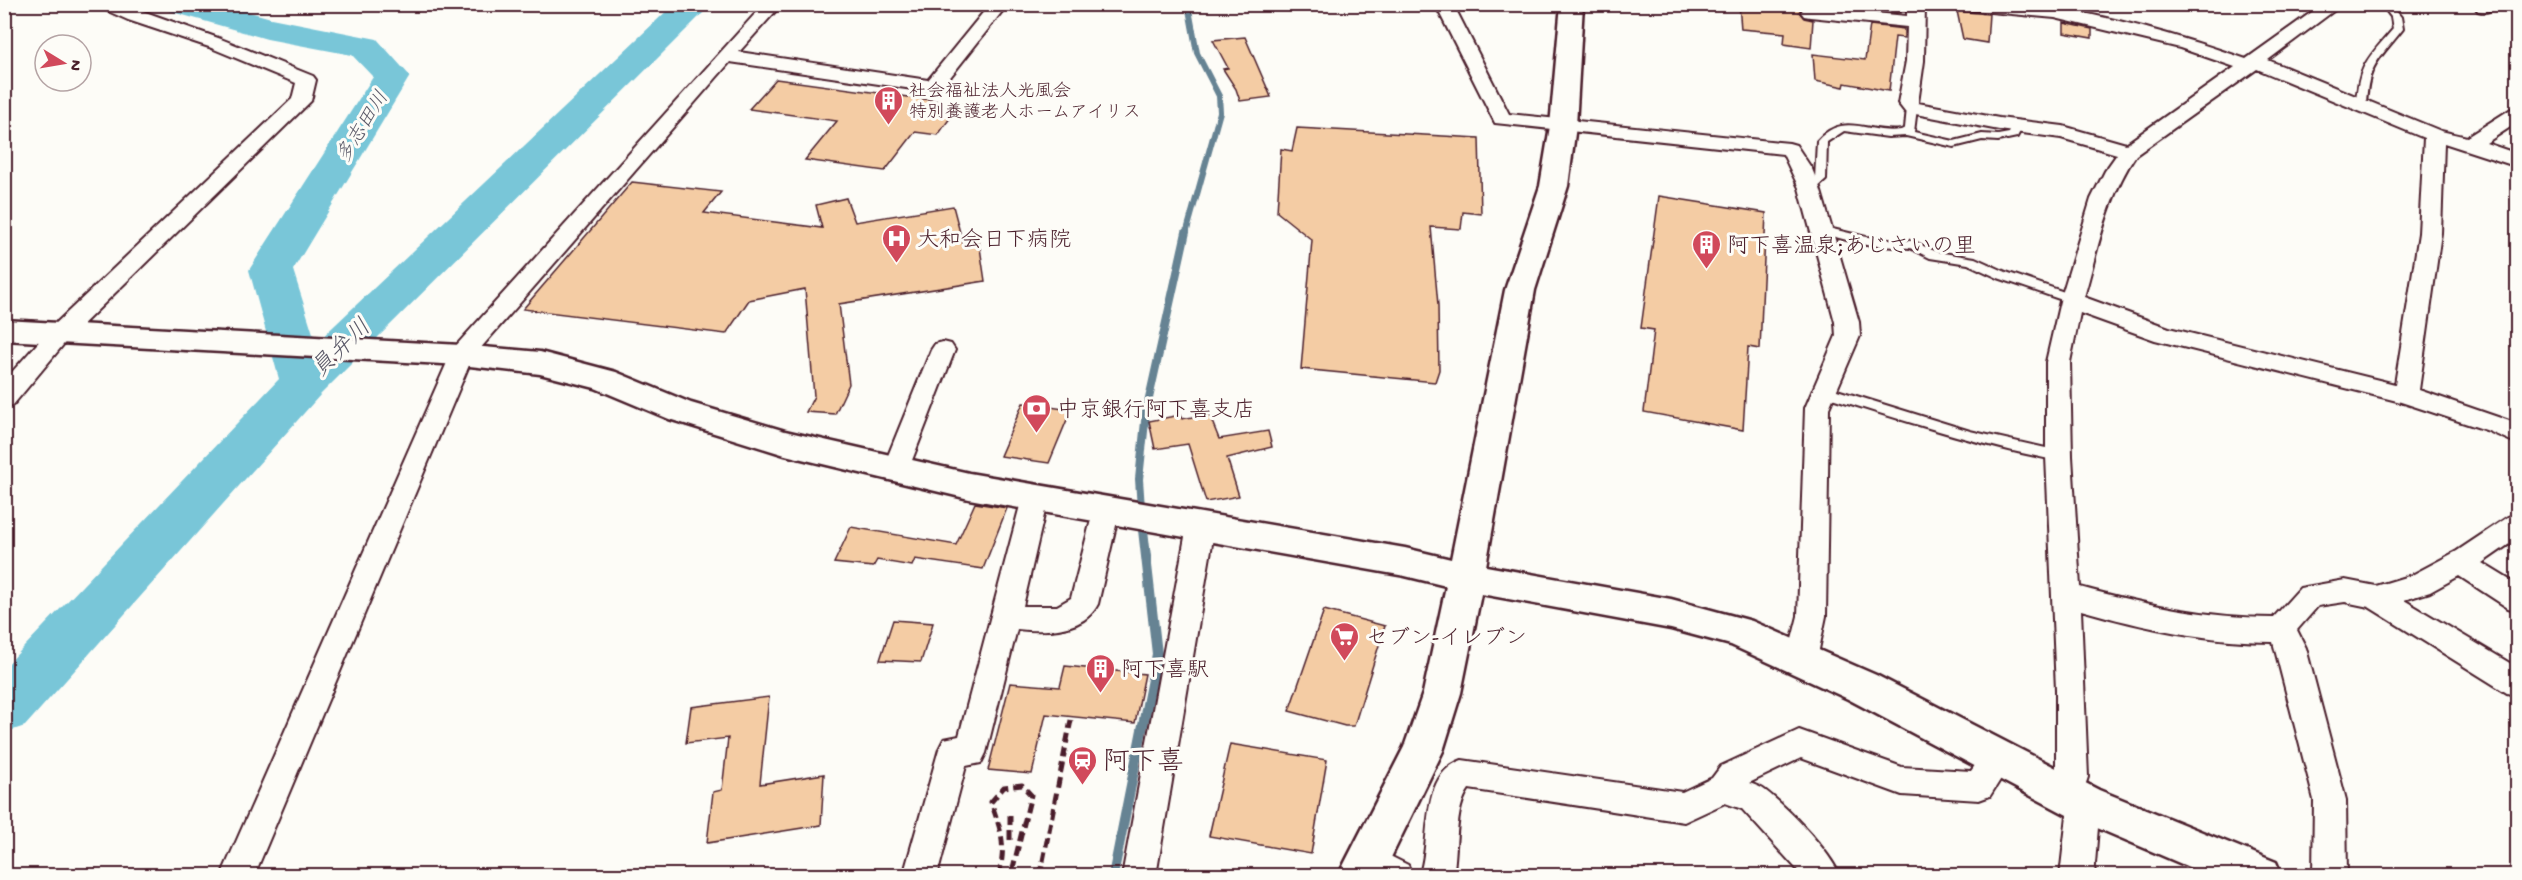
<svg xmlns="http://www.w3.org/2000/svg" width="2522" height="880" font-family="'Gochi Hand','Klee One',sans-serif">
	<rect width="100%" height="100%" fill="#fdfcf7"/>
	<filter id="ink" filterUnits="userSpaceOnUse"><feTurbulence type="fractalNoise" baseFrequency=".0167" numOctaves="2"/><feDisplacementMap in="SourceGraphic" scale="12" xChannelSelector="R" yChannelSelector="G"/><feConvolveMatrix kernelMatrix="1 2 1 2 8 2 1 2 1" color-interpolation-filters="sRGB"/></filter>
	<g filter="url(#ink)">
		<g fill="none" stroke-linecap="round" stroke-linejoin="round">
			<path stroke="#668393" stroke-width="6" d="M1186 234 1220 112 1219 96 1197 53 1188 4"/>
			<path stroke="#668393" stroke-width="8" d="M1142 523 1139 479 1146 412 1186 232"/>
			<path stroke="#668393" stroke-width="10" d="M1113 876 1157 654 1142 521"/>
			<path fill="#79c6d8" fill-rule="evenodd" d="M164 4H221L271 18 377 39 410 76 293 270 316 343 674 4H712L321 394 25 726 4 733V668L279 379 249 270 373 77 352 55 267 39 169 11Z"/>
		</g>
		<path fill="#f4cca4" stroke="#4a1f2b" stroke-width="1.5" d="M1739 4H1813L1804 6 1799 12 1804 18 1813 20 1811 48 1784 44 1785 33 1741 29Z
			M1872 4H1900L1901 13 1872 10Z
			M1957 11 1989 14 1987 43 1963 39Z
			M2064 23 2092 29V38L2064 33Z
			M1870 25 1904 29V38L1895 37 1889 91 1845 83 1844 87 1815 81 1813 54 1865 60Z
			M1245 37 1271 97 1240 101 1236 89 1223 69 1228 68 1213 40Z
			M776 79 960 104 938 135 915 132 885 171 805 160 837 121 749 109Z
			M1297 128 1479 138 1481 214 1463 212 1461 229 1431 227 1438 305 1439 370 1435 382 1301 369 1312 240 1277 212 1281 149 1292 151Z
			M632 182 721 192 704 213 822 228 816 205 846 198 855 222 953 206 963 244 979 241 985 281 839 304 849 384 835 414 806 412 814 396 805 289 749 300 726 334 523 309Z
			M1659 196 1766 213 1760 349 1748 347 1743 430 1644 412 1654 330 1641 328Z
			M1023 403 1071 410 1049 463 1000 456Z
			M1209 414 1219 439 1268 431 1272 447 1227 458 1239 496 1206 502 1188 444 1155 449 1149 421 1180 415 1182 419Z
			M975 503 1007 508 983 569 915 559 912 566 877 560 873 567 834 563 851 527 956 545Z
			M1324 610 1385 626 1354 726H1345L1289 711Z
			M893 620 933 623 921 662 880 660Z
			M1065 666 1145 674 1135 723 1046 714 1032 774 988 770 1010 683 1060 687Z
			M769 697 760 784 824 774 821 825 707 843 713 792 722 790 728 738 686 743 691 707Z
			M1230 744 1327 760 1311 854 1209 836Z"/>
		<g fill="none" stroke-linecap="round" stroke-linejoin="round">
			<defs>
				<path id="lane" d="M2381 4H2390L2401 17 2403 29C2379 60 2368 63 2366 105L2361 108 2356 105C2358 65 2369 57 2393 29L2391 17Z
					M1912 105 1917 108 1914 132 1954 141 1982 134 1998 135 2009 133 2014 124 2018 123 2023 126 2017 137 1998 141 1982 140 1954 147 1906 136 1888 137 1844 131 1827 142 1826 180 1815 190H1807L1805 188 1815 179 1817 141C1844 110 1869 135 1901 130L1905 128 1907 108Z
					M1820 226 1866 237 1912 241 1937 252 1975 258 2006 272 2076 296 2078 299 2076 302H2068L1998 278 1968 264 1930 258 1910 248 1866 245 1816 232V228Z
					M1824 386 1970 431 2059 451 2066 456 2059 461C1977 445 1899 419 1819 394L1817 391Z"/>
				<path id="street" d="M99 4H123L221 39 313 76 316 80 311 101 68 339 13 405 4 408V381L52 327 292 99 296 83 209 47 128 20 101 8Z
					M764 4H782L739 52 928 80 990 4H1008L940 90 933 92 730 62 472 358 254 876H221L453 349Z
					M1435 4H1453L1509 114 1789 143 1796 145 1812 169 1820 188 1859 322 1860 336 1829 408 1826 616 1817 659 1812 668 1802 671 1792 668 1787 659 1798 616 1805 408 1836 336 1835 322 1799 188 1783 154 1495 123Z
					M1907 4H1925L1924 61 1918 103 1999 118 2063 126 2126 144 2235 67 2180 48 2055 18 1958 9 1950 4C1984 4 2021 2 2055 8 2118 18 2186 38 2246 59L2323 4H2343L2268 60 2441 131 2467 137 2511 109 2518 107V122L2486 143 2518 154V167L2444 143 2441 233 2419 390 2518 424V444L2486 430 2401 402 2155 340 2080 313 2070 362 2072 456 2080 587C2143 604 2207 618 2273 618L2300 588 2345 580 2376 586 2412 575 2457 551 2508 517 2518 514V538L2482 563 2518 585V611L2508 608 2459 576 2430 592 2404 600 2518 668V696L2507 693 2369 607 2345 602 2318 606 2297 630 2306 648 2346 800 2347 876H2313L2314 800 2273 642C2208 642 2144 628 2081 610L2088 777 2084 789 2095 793 2100 803 2094 876H2060L2068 807 2055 803 2050 793 2056 777V690L2046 456V362L2060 301 2091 199 2105 171 2117 154 2061 138 1999 130 1905 112 1898 103 1906 61 1907 27 1810 17 1804 16 1801 12 1804 8 1810 7 1907 16ZM2257 69 2424 138 2419 233 2395 384 2169 328 2084 297C2098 249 2107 197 2136 155Z
					M2477 4H2495C2491 12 2486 13 2478 11L2475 7Z
					M943 342 951 344 955 350 909 468 905 475 896 478 887 475 883 468 931 350 935 344Z
					M1035 488 1044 491 1048 498 1023 606H1057L1071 598 1094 508 1098 501 1107 498 1116 501 1120 508 1098 604C1084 632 1044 632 1017 629L986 753 981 763 966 766 937 876H903L939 749 944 739 959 736 1022 498 1026 491Z
					M1201 516 1211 519 1215 526 1156 876H1122L1187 526 1191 519Z
					M1799 730 1902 767 1971 771 1987 748 1998 744 2009 748 2014 758 1990 796 1979 800 1902 795 1801 758 1749 783C1755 785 1761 787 1766 791 1788 808 1829 850 1840 876H1803L1742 809 1725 803 1684 822 1469 789C1454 809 1458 851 1453 876H1419C1433 842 1417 776 1462 760L1682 792 1712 778 1721 766Z
					M1368 845 1408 865 1412 876H1364L1356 871 1351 860 1356 849Z"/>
				<path id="secondary" d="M1561 4H1583L1576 126 1568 186 1535 290 1486 566 1671 599 1752 621 1876 675 2099 790 2276 862 2282 876H2210L2069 816 1848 699 1731 645 1671 629 1481 594 1461 693 1443 751 1382 876H1338L1404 747 1423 693 1446 586 1405 576 969 499 785 455 669 419 595 388 540 374 461 365 4 340V320L461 345 540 352 616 372 691 403 785 431 969 473 1405 548 1451 559 1505 290 1540 186 1550 126Z"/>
			</defs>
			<use href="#lane" stroke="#4a1f2b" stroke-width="4"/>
			<use href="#street" stroke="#4a1f2b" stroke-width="4"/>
			<use href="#secondary" stroke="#4a1f2b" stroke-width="5"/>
			<use href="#lane" fill="#fdfcf7" fill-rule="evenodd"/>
			<use href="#street" fill="#fdfcf7" fill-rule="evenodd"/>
			<use href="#secondary" fill="#fdfcf7" fill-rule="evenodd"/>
			<path stroke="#4a1f2b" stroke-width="5" stroke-dasharray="10 5" stroke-linecap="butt" d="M1010 815V845
				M999 876C1006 843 1002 834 991 802L1004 787 1022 785 1031 795 1011 876
				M1040 876 1071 720"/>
		</g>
	</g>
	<defs>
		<symbol id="building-pin" viewBox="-11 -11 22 30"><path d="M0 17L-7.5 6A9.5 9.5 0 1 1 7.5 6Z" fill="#d1495b" stroke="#fdfcf7"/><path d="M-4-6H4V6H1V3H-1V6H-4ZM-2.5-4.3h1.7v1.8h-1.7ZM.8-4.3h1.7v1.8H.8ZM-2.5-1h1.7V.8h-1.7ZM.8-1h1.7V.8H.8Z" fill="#fff"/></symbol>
		<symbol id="hospital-pin" viewBox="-11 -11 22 30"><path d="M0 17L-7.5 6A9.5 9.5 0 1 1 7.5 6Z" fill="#d1495b" stroke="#fdfcf7"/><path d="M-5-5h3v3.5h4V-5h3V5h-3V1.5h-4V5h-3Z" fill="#fff"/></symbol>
		<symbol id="bank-pin" viewBox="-11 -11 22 30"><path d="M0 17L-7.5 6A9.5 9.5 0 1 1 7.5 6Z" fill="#d1495b" stroke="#fdfcf7"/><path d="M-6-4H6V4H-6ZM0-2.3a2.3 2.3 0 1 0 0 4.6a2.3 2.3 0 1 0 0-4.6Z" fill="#fff"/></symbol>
		<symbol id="supermarket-pin" viewBox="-11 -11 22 30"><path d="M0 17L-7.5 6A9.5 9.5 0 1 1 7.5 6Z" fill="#d1495b" stroke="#fdfcf7"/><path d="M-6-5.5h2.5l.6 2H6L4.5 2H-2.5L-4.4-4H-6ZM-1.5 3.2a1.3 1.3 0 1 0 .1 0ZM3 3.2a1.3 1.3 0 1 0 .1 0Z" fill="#fff"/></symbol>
		<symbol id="station-pin" viewBox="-11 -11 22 30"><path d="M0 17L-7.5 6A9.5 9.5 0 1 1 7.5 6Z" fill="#d1495b" stroke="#fdfcf7"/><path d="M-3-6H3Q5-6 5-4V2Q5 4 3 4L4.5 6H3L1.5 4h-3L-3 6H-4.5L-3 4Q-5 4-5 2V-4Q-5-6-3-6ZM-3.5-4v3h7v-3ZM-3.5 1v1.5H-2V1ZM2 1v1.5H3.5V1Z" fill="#fff"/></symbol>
	</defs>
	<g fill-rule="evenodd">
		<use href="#building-pin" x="872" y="84" width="33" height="45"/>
		<use href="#hospital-pin" x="880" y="222" width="33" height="45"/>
		<use href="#building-pin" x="1690" y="228" width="33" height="45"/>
		<use href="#bank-pin" x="1020" y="392" width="33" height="45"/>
		<use href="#supermarket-pin" x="1328" y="620" width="33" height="45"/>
		<use href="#building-pin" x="1084" y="652" width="33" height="45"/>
		<use href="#station-pin" x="1066" y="744" width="33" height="45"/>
	</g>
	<g text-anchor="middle" stroke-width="6" stroke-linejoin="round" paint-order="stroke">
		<g font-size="18" fill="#4a1f2b" stroke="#fdfcf7" text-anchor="start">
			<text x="909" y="96">社会福祉法人光風会<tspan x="909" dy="21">特別養護老人ホームアイリス</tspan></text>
		</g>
		<g font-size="20" font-style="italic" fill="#5a5968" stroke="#fdfcf7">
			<text transform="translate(361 126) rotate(-58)" y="7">多志田川</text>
		</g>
		<g font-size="22" fill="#4a1f2b" stroke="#fdfcf7" text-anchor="start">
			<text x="917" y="246">大和会日下病院</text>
			<text x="1727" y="252">阿下喜温泉;あじさいの里</text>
			<text x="1057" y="416">中京銀行阿下喜支店</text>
			<text x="1366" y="644">セブン-イレブン</text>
			<text x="1121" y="676">阿下喜駅</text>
		</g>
		<g font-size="24" font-style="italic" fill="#5a5968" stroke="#fdfcf7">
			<text transform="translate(340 347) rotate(-44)" y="8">員弁川</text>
		</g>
		<g font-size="27" fill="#4a1f2b" stroke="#fdfcf7" text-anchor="start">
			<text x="1103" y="769">阿下喜</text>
		</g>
	</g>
	<rect width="2522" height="880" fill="none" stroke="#fdfcf7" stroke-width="24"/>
	<rect x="12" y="12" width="2498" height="856" fill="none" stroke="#4a1f2b" stroke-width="2" filter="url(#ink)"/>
	<g transform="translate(63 63) rotate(101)"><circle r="28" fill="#fdfcf7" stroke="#b5a4a5" stroke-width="1.5"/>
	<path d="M0-4.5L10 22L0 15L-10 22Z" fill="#d1495b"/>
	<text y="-9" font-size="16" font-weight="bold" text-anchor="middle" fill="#4a1f2b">N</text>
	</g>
</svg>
